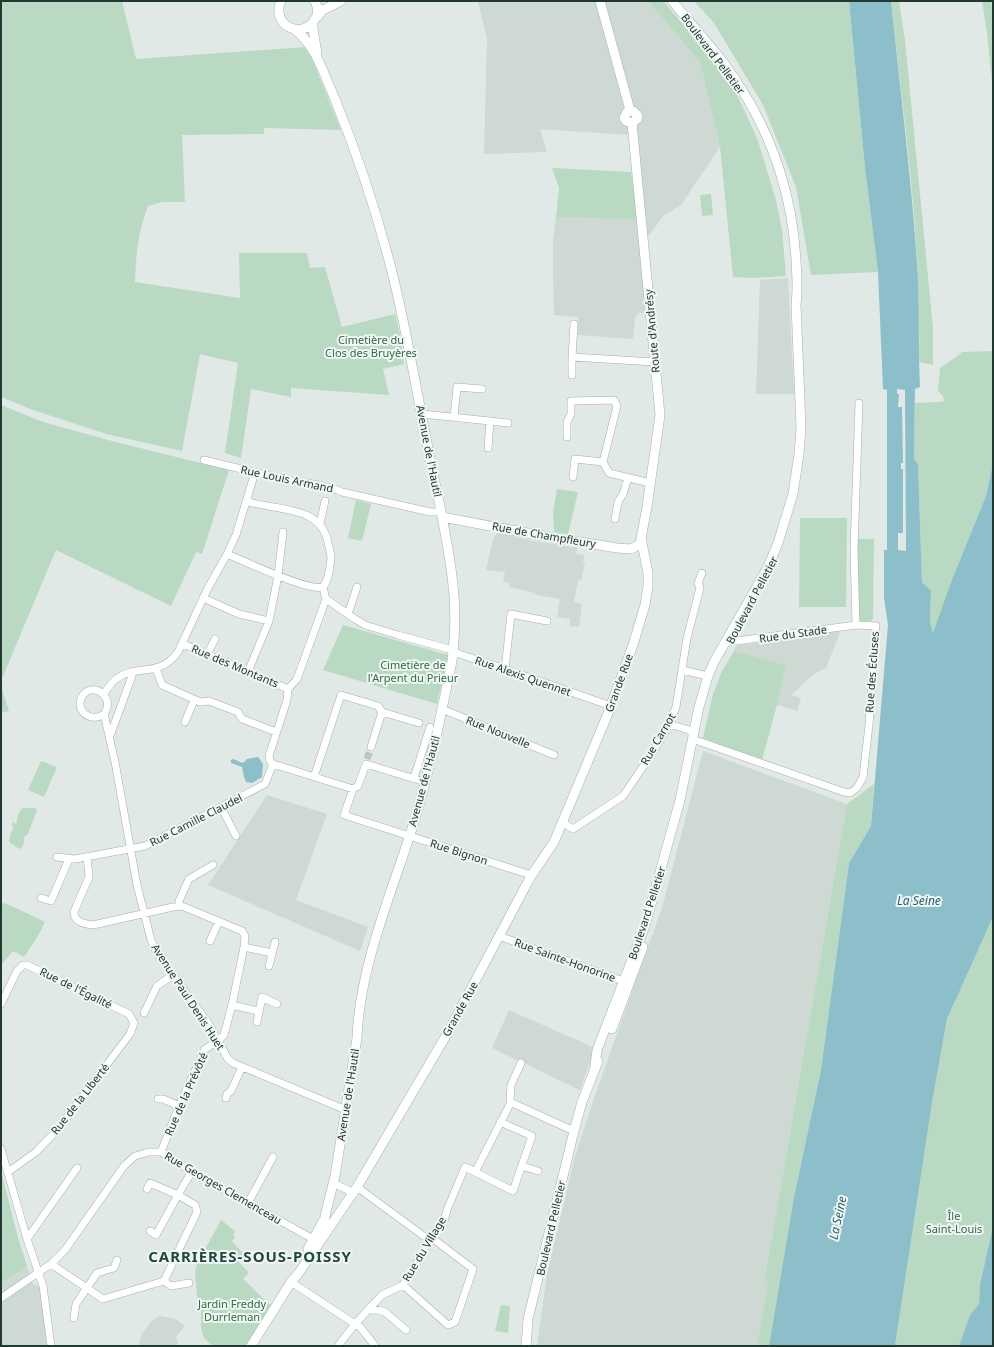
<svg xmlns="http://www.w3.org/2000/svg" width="994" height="1347" font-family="'Noto Sans',sans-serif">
	<rect width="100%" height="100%" fill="#e0e9e5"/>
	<path fill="#ced9d4" d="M478 1H648L700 62 720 147 681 205 664 215 648 237 634 137 629 135 540 129 547 152 484 154 487 39Z
		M556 217 638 220 646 313H638L635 319 633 339 578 335V317L554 315 553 275V239Z
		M788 278 794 394H756L760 280Z
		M498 532 528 540 577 548 576 554 584 555 583 562 585 563 581 581 578 580 574 602 582 604 579 627 570 626V619L557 617 560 599 536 595 535 593 509 587 510 583 503 582 505 572 486 570 493 539Z
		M841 630 826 668 814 674 791 695 801 698 797 711 777 705 786 665 734 651 736 646Z
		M703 751 847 804 765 1277 768 1286 759 1346H537L547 1274 574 1160 593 1101 662 908Z
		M267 795 327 814 296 900 368 927 360 951 208 885Z
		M509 1010 595 1048 580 1090 492 1048Z
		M27 1266 33 1284 40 1286 48 1344 46 1346H1V1283Z
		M159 1316 176 1319 185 1326 176 1337 178 1346H138L142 1334 151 1322Z"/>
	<path fill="#bad9c3" d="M1 1H122L136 59 307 47 341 130 264 128V134L182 135 185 202H162L148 206C138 233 136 253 135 282L240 298 239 253H307L310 268 325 267 342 327 395 314 400 334 404 364 383 369 389 395 291 388V397L251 389 241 458 225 453 238 363 200 354 182 451 106 434 33 410 1 397Z
		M648 1H663L697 41 734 88 757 138 776 200 782 230 786 276 753 278 733 277 720 147 700 62Z
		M694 1H849L865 168 878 272 811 275 796 187 763 105 714 23Z
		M891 1H899L905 40 933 328V365L919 362C922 241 904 121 891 1Z
		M982 1H991L993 14V94L987 33Z
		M552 168 631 172 638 220 556 217 559 188Z
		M711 194 713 215 702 216 700 195Z
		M993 351V463L986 496 951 582 933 634 930 622 931 590 922 584 918 464 914 460 915 403 940 402 944 401 943 396 938 391 940 368 956 357 962 352Z
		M1 405 43 422 112 441 229 470 202 554 196 552 171 606 56 550 3 676 1 678Z
		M557 489 578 492 568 534 554 532 553 512Z
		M356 500 371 504 362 541 348 538Z
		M800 518H847L846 607H799Z
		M858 539H874L873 618 871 621H861L858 618Z
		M343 625 448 655 437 704 323 670Z
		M734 651 786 665 777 705 762 760 703 738 713 694 722 671Z
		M1 686 9 711 1 713Z
		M41 761 57 767 44 797 28 790Z
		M874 784 871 826 849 863 821 1070 794 1197 769 1346H757L768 1286 765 1277 847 804Z
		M22 808H35L37 810 28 834 24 837V843L21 849 18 848 9 842 10 835 14 827 11 825 13 822 15 824 17 822 18 815Z
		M1 902 16 908 45 922 38 936 24 957 13 951 1 965Z
		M993 917V1226L980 1285 979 1305 970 1315 959 1346H895L932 1103 947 1019Z
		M1 1171 18 1238 27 1266 1 1283Z
		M221 1220 236 1232 233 1234 235 1237 232 1241 244 1255 237 1260 249 1273 243 1279C253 1287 261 1298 272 1306L245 1346H213L204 1338 201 1328V1309L197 1295 195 1272 197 1264Z
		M501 1305 510 1306 508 1333 495 1331Z"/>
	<path fill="#8dbfca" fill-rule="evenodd" d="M849 1H891C900 88 911 175 917 263 920 304 918 346 920 387L915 389 914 459 918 464 922 583 931 590 930 622 933 633 951 582 986 496 993 463V917L947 1019 932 1103 895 1346H769L794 1197 821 1070 849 863 871 826 888 625 884 598V550H887V390L883 389 878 272 865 168ZM897 389 905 390 906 551 898 550V533H903V469H901V463H903L902 407H898L899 394H897Z
		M258 757 263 764 262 777 252 783 246 782 244 777 242 767 231 763V760L233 759 243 763 247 759Z
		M993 1226V1346H959L970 1315 979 1304 980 1285Z"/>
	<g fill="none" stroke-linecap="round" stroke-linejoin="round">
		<path stroke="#bac6c1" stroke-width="7" stroke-dasharray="7 3.5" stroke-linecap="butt" d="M367 759 371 747"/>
		<defs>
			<path id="street" d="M574 324 572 357 654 362
				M572 357V375
				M422 414 490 421 488 448
				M454 417 457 387 482 389
				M490 421 508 423
				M567 437V422L571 414V401L614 400 617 406 603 462 609 473 650 483
				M204 460 295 482C312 483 327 485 342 492L430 512H441
				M573 477 575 459 603 462
				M246 501C274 511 321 504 328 543 329 547 331 553 331 558 330 567 329 580 323 587L326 599 297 679 288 689 287 700 269 756 270 761 273 764
				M615 519 618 502 623 494 628 478
				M320 524 325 501
				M227 554C244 561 309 592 323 587
				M203 598 239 614 269 621
				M326 599 355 619 365 625 398 635 449 649 459 654 505 669 611 706
				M348 614 357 587
				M856 625 854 550 859 403
				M183 644 288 689
				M207 655 215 639
				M156 668 162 685 200 702 209 701 238 712 242 719 276 732
				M505 669 511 614 547 621
				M682 670 708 676
				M248 672 269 621 278 576 283 532
				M104 694C107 689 111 683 116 679 135 664 160 678 178 652L207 590 227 554 236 535 255 472
				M442 709 554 755
				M104 714C90 724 73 709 83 695 94 681 116 698 104 714L115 762 137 885 151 940 157 953 208 1023 228 1059 233 1063 346 1110
				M185 722 194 700
				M669 724 689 730 694 735
				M110 736 132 676V673
				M698 741 844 792 850 793 857 788 863 777 869 725 876 626 856 625 729 642
				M371 747 382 712
				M273 764 353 789 358 786 366 764 425 782
				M314 777 341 695 378 706 382 712 419 723
				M414 778 430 727
				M353 789 344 815 531 875
				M221 807 236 836
				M562 822 573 829 623 796 653 752 669 724 676 707 687 638 700 588 698 583 702 573
				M57 857 75 859 145 846 265 784 273 764
				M87 857 89 877 74 912C74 922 84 924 93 925L173 907 182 906 242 931 245 936 244 947 232 1005 224 1035 218 1041 205 1049 179 1106 161 1152
				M41 898 51 901 69 859
				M179 906V901L189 879 213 865
				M499 936 623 981 627 982
				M210 941 219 921
				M244 947 272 953
				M269 966 275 942
				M1 1004 17 971 23 965H27L129 1014 134 1023 130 1034 57 1130 36 1152 8 1172
				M232 1005 258 1011
				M144 1013 157 986 173 975
				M257 1022 262 997 277 1004
				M521 1063 511 1085 510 1102 574 1131
				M226 1098 227 1094 231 1091 242 1067
				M158 1099H163L179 1106
				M1 1149 27 1239 43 1286 51 1346
				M522 1166 538 1171
				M475 1172 513 1191 532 1136 500 1122
				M333 1183 352 1192
				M357 1187 429 1240 436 1241 473 1269 455 1322 448 1325 403 1285
				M147 1189 150 1183 178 1195 156 1235 150 1231
				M248 1203 273 1157
				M27 1239 77 1168
				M51 1264 103 1299 164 1281 197 1212 195 1205 178 1195 192 1171
				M164 1281 171 1286 189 1283
				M291 1282 361 1328 375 1346
				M1 1298 51 1264 65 1250 124 1166 135 1156 149 1152H161L196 1174 313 1239
				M370 1308 385 1312 406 1330
				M74 1318 76 1304 97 1273 114 1268 117 1260
				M338 1346 355 1324 382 1295 403 1285 420 1258 429 1240 445 1218 447 1210 465 1167 475 1172 509 1106"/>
			<path id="secondary" d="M281 1C270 25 303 41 315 19 319 14 318 7 315 1
				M600 1 630 110
				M317 17 323 10 341 1
				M313 22V29L317 54
				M294 29C316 45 324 75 335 99 358 156 377 213 392 272 406 327 415 383 426 438 435 487 448 535 453 585 456 610 455 636 452 661 441 715 430 769 414 822 392 893 360 964 357 1038L335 1176 325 1216 324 1235
				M630 110 633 111 638 116 637 119 632 123
				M630 110 627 112 624 118 626 121 632 123
				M442 517 549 537 617 548 631 549 640 544 647 507 660 415 632 123
				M612 1029 643 947
				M595 1065 597 1050 645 926 680 800 699 707 708 676 714 662 768 567 778 543 793 494 799 454 801 428 796 304C798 290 797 276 796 261 793 200 774 139 740 87 721 56 695 29 672 1
				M308 1249 323 1221
				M251 1346 291 1282 298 1274 357 1187 447 1034 531 876 554 842 607 716 633 645 645 605 648 586V573L641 538
				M526 1346 528 1319 574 1131 582 1102 598 1061"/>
		</defs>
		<use href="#street" stroke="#a3b0ac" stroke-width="8"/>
		<use href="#secondary" stroke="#a0b4ad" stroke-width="10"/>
		<use href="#street" stroke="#fff" stroke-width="7"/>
		<use href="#secondary" stroke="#fff" stroke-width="9"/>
	</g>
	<g text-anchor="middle" stroke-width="4" stroke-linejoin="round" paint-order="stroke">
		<g font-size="11" fill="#223832" stroke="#f0f6f3">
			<text transform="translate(713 54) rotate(53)" y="4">Boulevard Pelletier</text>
			<text transform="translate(652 331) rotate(-95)" y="4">Route d'Andrésy</text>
			<text transform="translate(429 451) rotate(79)" y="4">Avenue de l'Hautil</text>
			<text transform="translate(287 479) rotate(12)" y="4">Rue Louis Armand</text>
			<text transform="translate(544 535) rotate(10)" y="4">Rue de Champfleury</text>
			<text transform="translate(752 600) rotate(-62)" y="4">Boulevard Pelletier</text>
			<text transform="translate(793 634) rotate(-8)" y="4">Rue du Stade</text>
			<text transform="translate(235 666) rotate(23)" y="4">Rue des Montants</text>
			<text transform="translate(872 672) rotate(-86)" y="4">Rue des Écluses</text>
			<text transform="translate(523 676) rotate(19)" y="4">Rue Alexis Quennet</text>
			<text transform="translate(619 683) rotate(-70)" y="4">Grande Rue</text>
			<text transform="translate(498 732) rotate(22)" y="4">Rue Nouvelle</text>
			<text transform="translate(658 739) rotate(-60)" y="4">Rue Carnot</text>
			<text transform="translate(424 781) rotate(-75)" y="4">Avenue de l'Hautil</text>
			<text transform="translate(196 820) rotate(-27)" y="4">Rue Camille Claudel</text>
			<text transform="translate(459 852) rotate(18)" y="4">Rue Bignon</text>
			<text transform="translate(647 913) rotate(-72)" y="4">Boulevard Pelletier</text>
			<text transform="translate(565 960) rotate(20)" y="4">Rue Sainte-Honorine</text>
			<text transform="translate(76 988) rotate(26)" y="4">Rue de l'Égalité</text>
			<text transform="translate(188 997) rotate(57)" y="4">Avenue Paul Denis Huet</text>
			<text transform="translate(460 1009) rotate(-61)" y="4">Grande Rue</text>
			<text transform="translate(186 1094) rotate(-66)" y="4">Rue de la Prévôté</text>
			<text transform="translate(348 1095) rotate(-81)" y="4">Avenue de l'Hautil</text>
			<text transform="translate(80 1099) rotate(-52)" y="4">Rue de la Liberté</text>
			<text transform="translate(223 1188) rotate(30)" y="4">Rue Georges Clemenceau</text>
			<text transform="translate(551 1228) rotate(-77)" y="4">Boulevard Pelletier</text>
			<text transform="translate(424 1249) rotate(-59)" y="4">Rue du Village</text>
		</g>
		<g font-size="11" fill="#316a48" stroke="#f0f6f3">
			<text x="371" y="344">Cimetière du<tspan x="371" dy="13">Clos des Bruyères</tspan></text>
			<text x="413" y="669">Cimetière de<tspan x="413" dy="13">l'Arpent du Prieur</tspan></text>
			<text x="954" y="1220">Île<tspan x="954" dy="13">Saint-Louis</tspan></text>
			<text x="232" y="1308">Jardin Freddy<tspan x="232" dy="13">Durrleman</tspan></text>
		</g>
		<g font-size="12" font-style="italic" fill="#23606d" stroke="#f0f6f3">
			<text x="919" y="905">La Seine</text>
			<text transform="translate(838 1218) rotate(-78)" y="4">La Seine</text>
		</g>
		<g font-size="15" font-weight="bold" letter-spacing="1" fill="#20483f" stroke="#f0f6f3">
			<text x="250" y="1262">CARRIÈRES-SOUS-POISSY</text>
		</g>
	</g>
	<rect width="994" height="1347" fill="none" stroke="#223832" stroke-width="4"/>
</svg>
